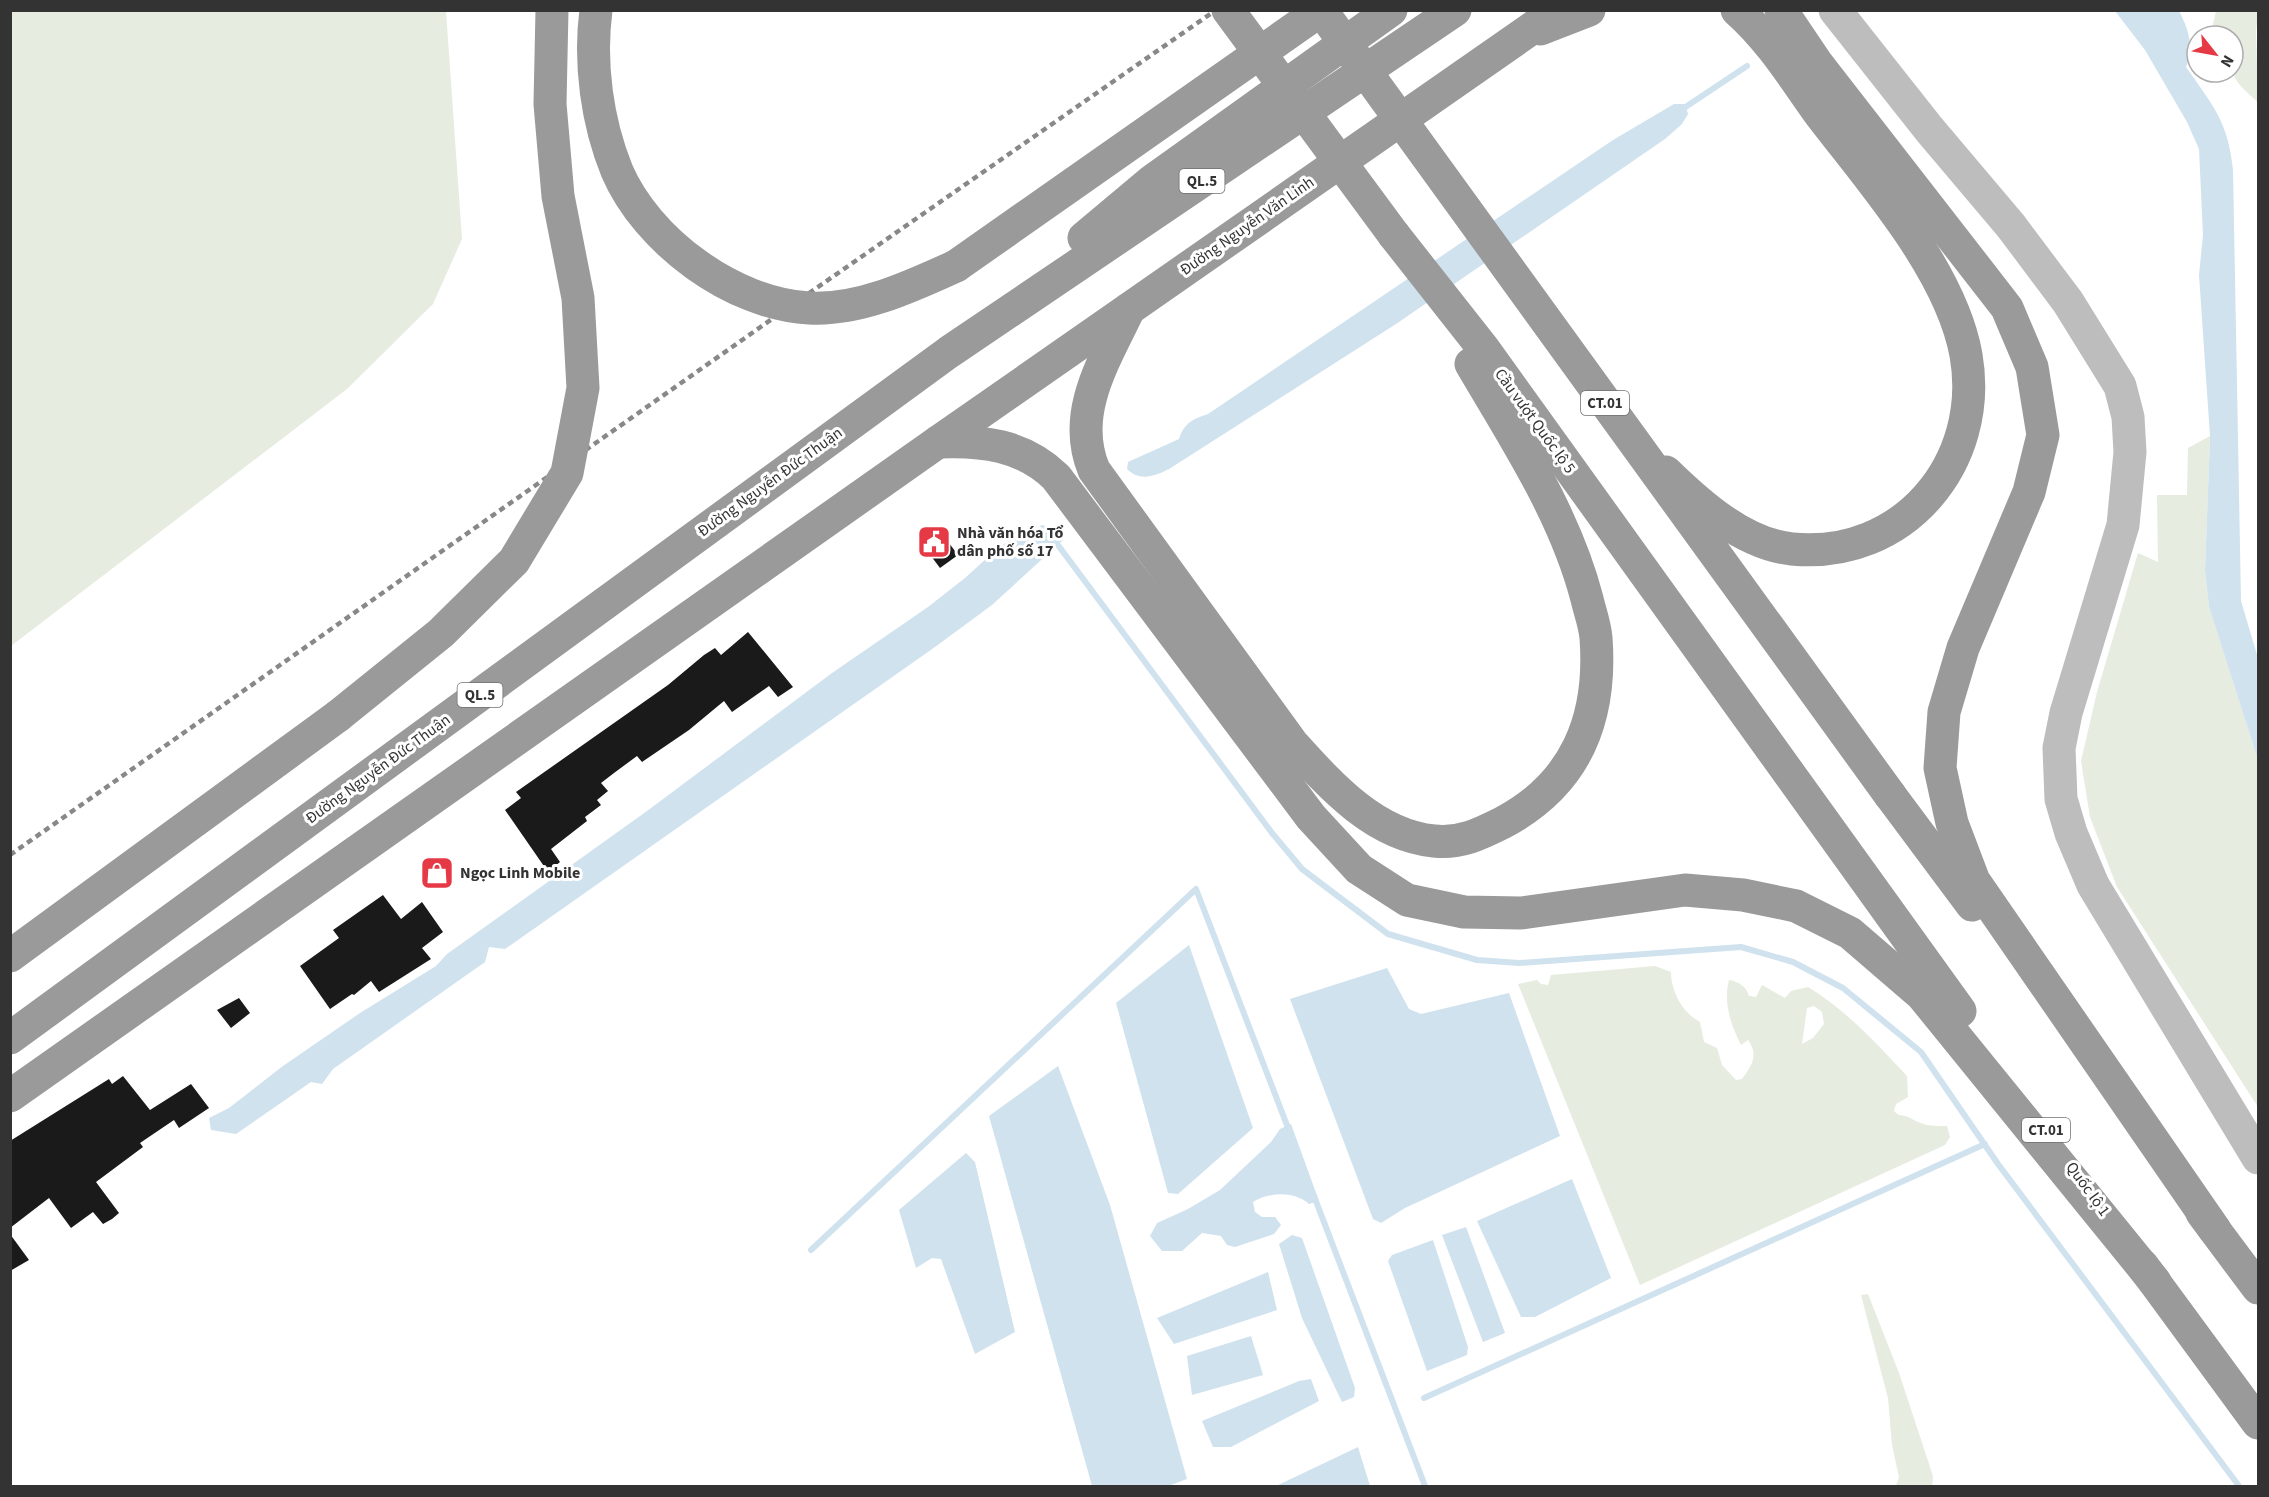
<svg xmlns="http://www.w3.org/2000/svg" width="2269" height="1497" viewBox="0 0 2269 1497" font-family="'Source Sans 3',sans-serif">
	<rect width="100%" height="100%" fill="#fff"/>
	<g fill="#e6ecdf" fill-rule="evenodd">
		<polygon points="11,10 446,11 462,239 433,304 347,389 11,646"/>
		<path d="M2216,11H2258L2256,32L2258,102C2226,74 2233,77 2233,36H2215L2213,24Z"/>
		<polygon points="2210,436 2205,571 2209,607 2258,760 2258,1107 2117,887 2090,817 2081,761 2097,692 2138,553 2158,562 2157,495 2187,495 2188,448"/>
		<path d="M1655,966L1671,972C1671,992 1683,1013 1700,1022L1704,1042L1717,1048L1722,1065L1736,1080L1742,1079C1752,1065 1759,1055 1748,1040L1741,1045C1731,1025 1723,1003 1729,980C1739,982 1746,986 1749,996L1756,997L1762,985L1785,998L1791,991L1808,987C1846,1010 1877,1044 1907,1076L1908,1097L1896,1104L1894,1111C1899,1117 1902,1114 1908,1117C1925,1126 1928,1126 1947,1126L1950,1137L1945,1145L1640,1285L1518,984L1537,980L1541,984L1548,985L1551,975ZM1814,1006L1822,1012L1824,1024L1813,1038L1802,1044L1807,1008Z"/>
		<polygon points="1868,1294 1899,1373 1933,1476 1932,1486 1896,1486 1899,1477 1892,1445 1888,1398 1861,1295"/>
	</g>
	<g fill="#cfe2ee">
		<path d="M2115,11H2179C2188,28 2195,48 2186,67C2213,106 2228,121 2233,170L2241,601L2258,658V760L2209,607L2205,571L2210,436L2199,275L2203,235L2199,149L2187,122L2145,50Z"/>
		<path d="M1674,104H1685L1688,114L1682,124L1665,139L1396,324L1169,469C1155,476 1140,482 1127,469L1128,462L1179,439C1184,423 1193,419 1208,414L1613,140Z"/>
		<polygon points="1042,525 1058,529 1063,540 992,605 935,647 505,949 489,947 485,962 333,1069 322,1084 311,1082 236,1134 211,1130 209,1118 229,1108 283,1066 360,1013 436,966 447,954 647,811 832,673 928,607 965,578 998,548 1025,530 1032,532"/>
		<polygon points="1189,945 1253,1128 1178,1194 1168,1193 1116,1003"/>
		<polygon points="1387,968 1409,1009 1421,1014 1509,993 1560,1136 1405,1208 1381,1223 1373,1219 1290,999"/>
		<polygon points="1058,1066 1110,1205 1187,1479 1168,1486 1092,1486 989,1116"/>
		<path d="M1291,1124L1319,1201L1309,1204C1294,1191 1269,1192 1253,1202L1255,1212L1262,1217H1275L1281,1225L1274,1234L1235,1247L1227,1245L1221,1236L1202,1233L1182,1251H1162L1150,1236L1157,1223L1188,1209L1220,1190L1271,1142L1280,1129Z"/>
		<polygon points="966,1153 975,1162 1015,1332 975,1354 941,1259 932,1258 916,1268 899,1210"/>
		<polygon points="1572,1179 1611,1278 1535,1317 1521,1317 1477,1221"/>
		<polygon points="1466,1227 1505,1333 1483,1342 1442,1235"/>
		<polygon points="1292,1235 1302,1238 1355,1388 1354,1397 1342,1402 1302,1318 1279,1244"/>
		<polygon points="1433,1240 1468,1347 1467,1355 1427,1371 1388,1261 1392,1255"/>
		<polygon points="1268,1272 1277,1310 1174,1344 1157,1318"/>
		<polygon points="1251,1336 1263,1375 1192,1395 1187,1356"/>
		<polygon points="1311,1379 1319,1401 1231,1447 1213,1447 1202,1421 1299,1381"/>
		<polygon points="1358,1447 1370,1486 1276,1486"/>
	</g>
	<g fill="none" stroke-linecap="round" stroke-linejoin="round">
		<g stroke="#cfe2ee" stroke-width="6">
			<polyline points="1681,110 1747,66"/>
			<polyline points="1055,541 1272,833 1302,869 1388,934 1477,960 1519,963 1741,947 1793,962 1843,988 1921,1052 1998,1164 2239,1486"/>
			<polyline points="1314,1196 1425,1486"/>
			<polyline points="811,1250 1196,889 1290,1133"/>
			<polyline points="1424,1398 1985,1144"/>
		</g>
	</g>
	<g fill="#1a1a1a">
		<polygon points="943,535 958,555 940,568 925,548"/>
		<polygon points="748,632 793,687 778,697 769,686 732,712 724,701 689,730 642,762 637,756 614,773 601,783 608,791 597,800 601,805 585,817 587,821 551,849 560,862 548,872 505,810 521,798 516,792 668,685 704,655 715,648 721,655"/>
		<polygon points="383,895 401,919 422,902 443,932 422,948 431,959 379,992 371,981 354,995 352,994 330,1009 300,966 339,938 333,930"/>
		<polygon points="239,998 250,1013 231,1028 217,1010"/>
		<polygon points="123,1076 150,1110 191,1084 209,1108 179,1128 174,1120 140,1143 143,1147 96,1182 119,1213 112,1219 103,1224 93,1212 71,1228 49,1198 10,1228 10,1141 109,1079 112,1084"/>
		<polygon points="10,1234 29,1260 10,1271"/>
	</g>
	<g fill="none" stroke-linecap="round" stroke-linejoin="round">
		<polyline stroke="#bdbdbd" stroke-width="33" points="1835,10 1929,129 2011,226 2068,302 2120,386 2128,417 2130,452 2123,525 2066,713 2059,748 2061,799 2071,833 2093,885 2258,1158"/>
		<g stroke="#9a9a9a" stroke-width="33">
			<polyline points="1781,10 1816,62 2007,308 2032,367 2043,435 2029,492 1963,648 1944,712 1940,768 1952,823 1974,881 2215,1230"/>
			<polyline points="1540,29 1589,10"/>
			<polyline points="1394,235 1483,348 1960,1011"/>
			<polyline points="1084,238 1152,181 1391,10"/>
			<polyline points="956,266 1321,10"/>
			<path d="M1129,309C1105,360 1070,413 1094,470L1292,743C1330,785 1374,835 1434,841C1460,844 1480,834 1502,823C1576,784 1602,719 1596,638C1595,625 1590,612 1587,599C1565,514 1515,439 1471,364"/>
			<path d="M938,442C982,440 1023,445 1056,477L1311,817L1359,869L1407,900L1464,912L1521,913L1685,890L1743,895L1796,906L1850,933L1922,995L2155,1282"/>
			<path d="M1666,472C1699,504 1743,544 1792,549C1903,560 1985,463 1966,355C1951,270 1870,180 1819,113C1794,78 1770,39 1737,10"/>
			<polyline points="1890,795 1972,905"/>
			<polyline points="10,956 338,716"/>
			<polyline points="10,1038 949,352 1455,10"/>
			<polyline points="10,1096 938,442 1558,10"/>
			<polyline points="2202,1213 2258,1288"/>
			<polyline points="2142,1265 2258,1423"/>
		</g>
		<polyline stroke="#888" stroke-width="4.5" stroke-dasharray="6 4.5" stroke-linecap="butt" points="10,855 762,326 1216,10"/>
		<g stroke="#9a9a9a" stroke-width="33">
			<path d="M596,10C589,63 597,122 617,171C647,241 733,304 809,308C859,311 912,286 956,266"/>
			<polyline points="1228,10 1394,235"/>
			<polyline points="1321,10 1890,795"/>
			<polyline points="338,716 441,633 514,561 567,473 583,388 578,298 558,196 550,104 552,10"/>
		</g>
	</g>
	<defs>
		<symbol id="civic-square" viewBox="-11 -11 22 22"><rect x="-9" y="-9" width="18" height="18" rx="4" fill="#e63946" stroke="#fff"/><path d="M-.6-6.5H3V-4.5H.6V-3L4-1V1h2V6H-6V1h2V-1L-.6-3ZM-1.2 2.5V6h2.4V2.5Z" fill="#fff"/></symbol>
		<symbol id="shop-square" viewBox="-11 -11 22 22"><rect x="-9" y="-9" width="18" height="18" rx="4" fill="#e63946" stroke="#fff"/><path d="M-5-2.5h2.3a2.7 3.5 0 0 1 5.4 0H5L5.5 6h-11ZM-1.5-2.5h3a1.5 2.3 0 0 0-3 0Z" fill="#fff"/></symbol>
	</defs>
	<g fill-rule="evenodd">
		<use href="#civic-square" x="915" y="523" width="38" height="38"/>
		<use href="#shop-square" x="418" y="854" width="38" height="38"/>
	</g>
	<g text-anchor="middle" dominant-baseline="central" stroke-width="6" stroke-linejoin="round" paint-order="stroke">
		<g fill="#fff" stroke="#707070" stroke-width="1.5">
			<rect x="1179.5" y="169" width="45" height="24" rx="4.5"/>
			<rect x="1581" y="391" width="48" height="24" rx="4.5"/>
			<rect x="457.5" y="683" width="45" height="24" rx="4.5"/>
			<rect x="2022" y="1118" width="48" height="24" rx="4.5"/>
		</g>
		<g font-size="15" font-weight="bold" fill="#333">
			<text x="1202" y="181">QL.5</text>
			<text x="1605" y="403">CT.01</text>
			<text x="480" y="695">QL.5</text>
			<text x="2046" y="1130">CT.01</text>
		</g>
		<g font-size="16" fill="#333" stroke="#fff">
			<text transform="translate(1247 226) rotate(-35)">Đường Nguyễn Văn Linh</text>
			<text transform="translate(1535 421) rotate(54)">Cầu vượt Quốc lộ 5</text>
			<text transform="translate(770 482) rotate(-36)">Đường Nguyễn Đức Thuận</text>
			<text transform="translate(378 769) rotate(-36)">Đường Nguyễn Đức Thuận</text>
			<text transform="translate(2088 1189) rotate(54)">Quốc lộ 1</text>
		</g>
		<g font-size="16" font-weight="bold" fill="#333" stroke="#fff" text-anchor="start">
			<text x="957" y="533">Nhà văn hóa Tổ<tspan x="957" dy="18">dân phố số 17</tspan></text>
			<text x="460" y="873">Ngọc Linh Mobile</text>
		</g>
	</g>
	<rect width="2269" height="1497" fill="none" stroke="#333333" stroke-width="24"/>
	<g transform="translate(2215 54) rotate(121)"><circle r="28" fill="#ffffff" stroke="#adadad" stroke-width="1.5"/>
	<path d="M0-4.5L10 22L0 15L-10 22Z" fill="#e63946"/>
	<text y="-9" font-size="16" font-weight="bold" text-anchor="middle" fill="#333333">N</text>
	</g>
</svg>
